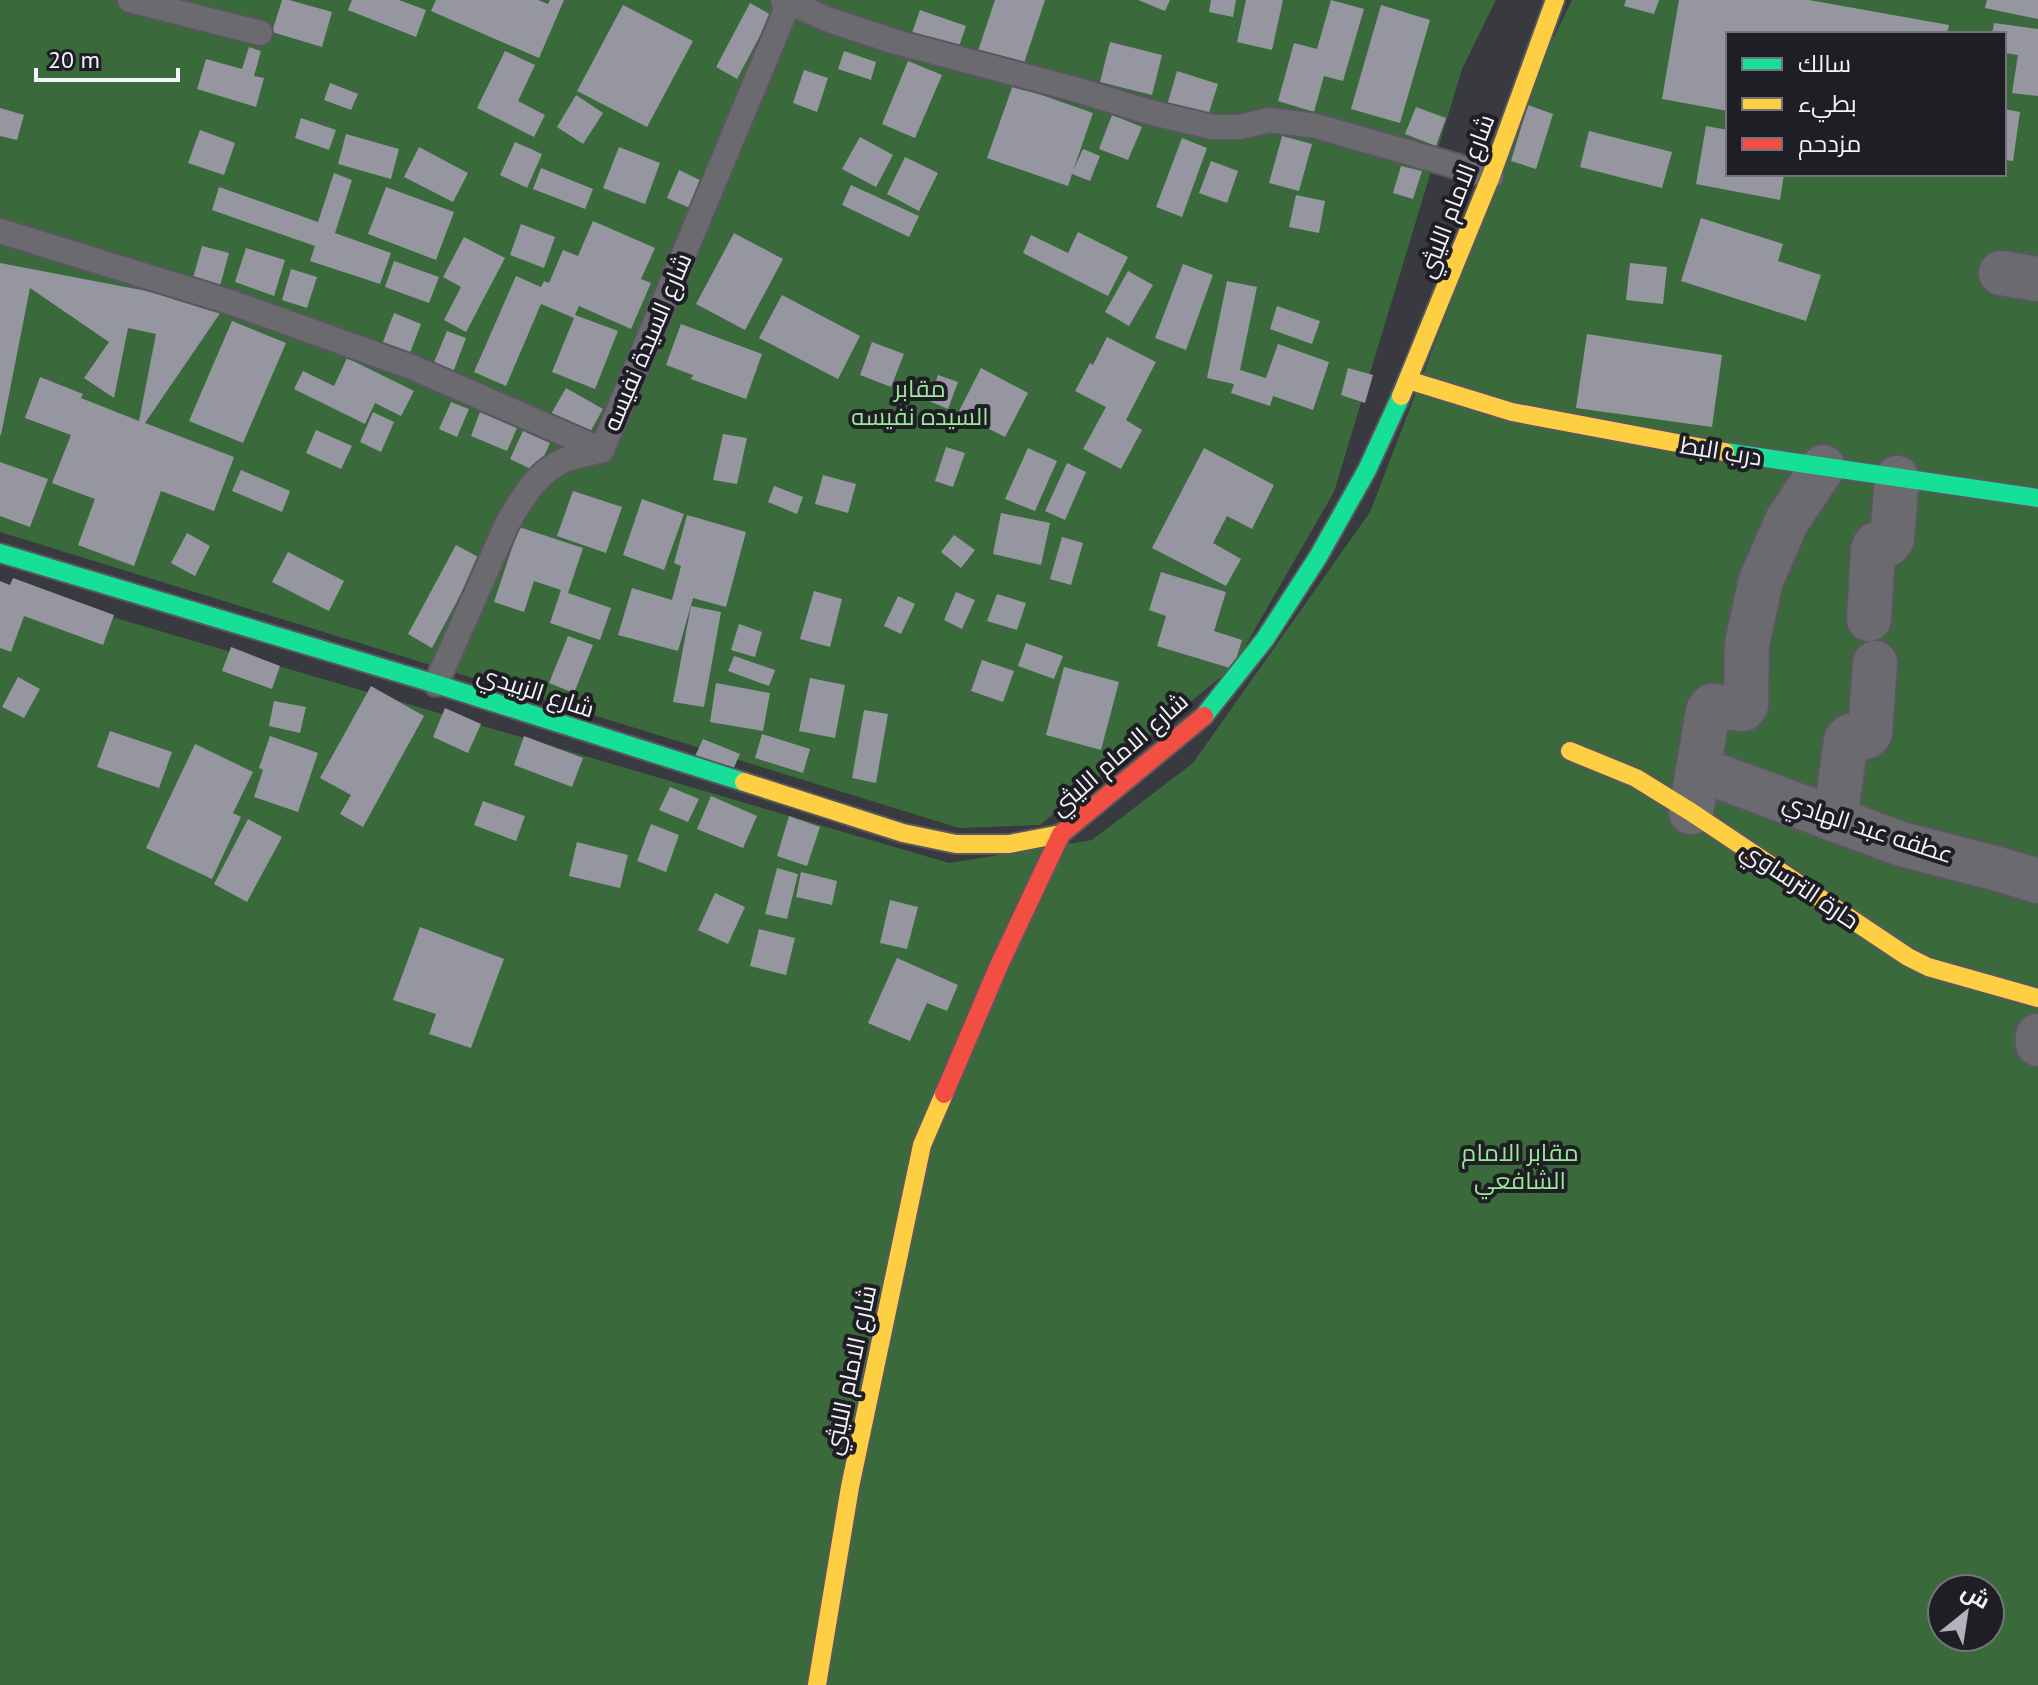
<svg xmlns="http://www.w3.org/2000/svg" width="2038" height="1685" viewBox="0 0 2038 1685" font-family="'PT Sans',Cairo,sans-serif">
	<rect width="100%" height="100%" fill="#393940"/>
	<g fill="#3a693c" fill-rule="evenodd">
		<polygon points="0,0 1496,0 1462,69 1334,492 1233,667 1040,825 959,828 0,532"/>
		<path d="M1572,0H2038V1685H0V584L949,863L1092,840L1193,763L1370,512L1550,45ZM1728,34H2004V174H1728ZM1942,1589H1990V1637H1942Z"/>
	</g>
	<g fill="#9696a0">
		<polygon points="282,0 289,0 332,12 322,47 272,32"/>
		<polygon points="352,0 399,0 426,10 416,37 348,10"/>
		<polygon points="436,0 538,0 548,4 550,0 564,0 539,58 431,11"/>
		<polygon points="995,0 1045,0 1022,69 977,54"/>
		<polygon points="1138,0 1170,0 1165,11"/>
		<polygon points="1211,0 1236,0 1233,17 1209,12"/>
		<polygon points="1246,0 1283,0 1272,50 1237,42"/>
		<polygon points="1331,0 1364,9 1343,81 1324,76 1314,112 1278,101 1294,43 1317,49"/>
		<polygon points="1626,0 1659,0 1654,14 1624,6"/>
		<polygon points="1679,0 1809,0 1949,25 1947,34 1728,34 1728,111 1662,99"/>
		<polygon points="1987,0 2038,0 2038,19 1985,8"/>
		<polygon points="750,3 771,15 737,79 716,67"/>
		<polygon points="623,5 693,41 647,127 577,91"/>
		<polygon points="1381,5 1430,20 1400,123 1351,109"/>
		<polygon points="920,10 966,26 956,55 910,39"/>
		<polygon points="1994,23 2038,29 2038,96 2012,93 2018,55 2004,53 2004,34 1992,34"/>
		<polygon points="1110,42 1162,55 1152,95 1100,82"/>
		<polygon points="249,47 261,51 254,76 264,78 256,107 197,89 206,59 242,69"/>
		<polygon points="505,51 535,65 518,101 545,115 534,137 477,108"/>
		<polygon points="844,51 876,62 871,80 838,69"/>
		<polygon points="908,61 942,75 915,138 882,124"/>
		<polygon points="804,70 828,78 817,112 793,103"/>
		<polygon points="1177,71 1218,84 1206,122 1166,109"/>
		<polygon points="330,83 358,94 351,110 324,100"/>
		<polygon points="1013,85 1093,113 1073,171 1083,149 1100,156 1090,181 1072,174 1068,186 987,158"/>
		<polygon points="576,95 603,113 583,144 557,127"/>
		<polygon points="1528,105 1553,114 1536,169 1511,161"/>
		<polygon points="1416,107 1446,118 1436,146 1405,134"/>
		<polygon points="0,108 24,115 17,140 0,136"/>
		<polygon points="2004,109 2020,112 2013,161 2004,160"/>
		<polygon points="1112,115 1142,127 1128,160 1099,149"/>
		<polygon points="301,118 336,130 329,150 295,138"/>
		<polygon points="1706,126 1728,130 1728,174 1784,174 1780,200 1696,184"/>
		<polygon points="200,130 235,143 224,175 188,163"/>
		<polygon points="1589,131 1672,152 1662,188 1580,167"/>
		<polygon points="346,134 399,149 391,179 338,164"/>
		<polygon points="1282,136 1312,144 1299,191 1269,183"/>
		<polygon points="860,137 893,155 876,187 842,169"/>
		<polygon points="1182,138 1207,148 1182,217 1156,207"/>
		<polygon points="515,142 542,154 527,188 500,175"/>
		<polygon points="419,147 468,173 453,202 404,177"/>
		<polygon points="619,147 660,163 645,204 603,188"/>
		<polygon points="905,157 938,173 919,211 887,194"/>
		<polygon points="1211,161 1238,171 1227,203 1199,193"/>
		<polygon points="1401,166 1422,171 1413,199 1393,193"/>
		<polygon points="541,168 593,189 585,209 533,189"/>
		<polygon points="679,170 704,182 692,209 667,198"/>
		<polygon points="334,173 352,180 335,233 391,253 380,284 310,261 315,246 212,210 219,187 318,222"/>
		<polygon points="851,185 919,216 909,237 842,205"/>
		<polygon points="386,187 454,212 436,260 368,234"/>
		<polygon points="1296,195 1325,201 1319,233 1289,227"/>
		<polygon points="1701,218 1783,244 1778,261 1821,275 1806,321 1681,281"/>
		<polygon points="593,221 655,248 641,279 651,283 631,329 579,306 575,315 618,331 595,389 552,372 574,318 541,304 506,386 474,372 516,276 541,287 544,281 549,283 563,250 578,256"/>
		<polygon points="521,224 555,237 544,268 510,255"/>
		<polygon points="1078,232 1128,257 1108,296 1023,253 1031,235 1068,253"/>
		<polygon points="734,233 783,259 745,330 696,304"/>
		<polygon points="464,237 505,258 466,332 444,320 461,287 443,277"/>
		<polygon points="202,246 229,253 220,286 193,278"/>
		<polygon points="246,248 285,260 274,296 235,282"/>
		<polygon points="394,261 439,277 429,303 385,287"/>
		<polygon points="0,263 225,306 145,423 234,457 214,511 161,491 134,566 78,545 95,499 52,483 71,435 25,418 40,377 83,394 81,398 139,421 156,334 128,328 114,398 84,378 109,342 30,288 1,435 0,435"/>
		<polygon points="1630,263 1667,267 1663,304 1626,300"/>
		<polygon points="1183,264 1213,275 1186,350 1155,338"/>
		<polygon points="291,269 317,277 307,308 282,300"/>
		<polygon points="1128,271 1153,285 1129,326 1105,312"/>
		<polygon points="1227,281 1257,287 1240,370 1266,378 1278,344 1329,362 1313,410 1273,396 1270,406 1231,393 1234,384 1207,378"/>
		<polygon points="782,295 860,336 838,379 759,338"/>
		<polygon points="1277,306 1320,321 1312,344 1270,329"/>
		<polygon points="394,313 421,324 408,358 381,347"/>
		<polygon points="232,321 286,343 243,443 189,421"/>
		<polygon points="681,324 762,354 746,399 691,379 693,375 666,365"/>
		<polygon points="447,331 466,338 452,375 432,367"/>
		<polygon points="1587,334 1722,355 1712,427 1576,408"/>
		<polygon points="1107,337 1156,362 1126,420 1142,430 1121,469 1083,449 1106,407 1075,391 1090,363 1093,365"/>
		<polygon points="872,342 904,354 891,387 860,375"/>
		<polygon points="347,358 414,391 401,416 375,403 365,424 294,389 303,371 334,386"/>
		<polygon points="981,368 1028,393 1005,437 958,413"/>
		<polygon points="1348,368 1373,375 1365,403 1341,395"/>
		<polygon points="938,375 958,382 948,409 929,401"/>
		<polygon points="566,388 603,409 588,436 551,414"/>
		<polygon points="451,402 469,409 457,437 439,429"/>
		<polygon points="373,412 394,422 381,452 360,442"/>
		<polygon points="480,412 517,428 507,451 471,436"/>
		<polygon points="316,430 352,446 341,469 306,453"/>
		<polygon points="523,431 550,443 537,472 510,459"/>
		<polygon points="723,434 747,438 737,484 713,480"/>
		<polygon points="946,447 965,453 953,487 935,481"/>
		<polygon points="1028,448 1057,461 1035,511 1005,499"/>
		<polygon points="1204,448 1274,485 1252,529 1227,516 1213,543 1241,559 1226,586 1152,548"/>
		<polygon points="0,462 48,479 30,527 0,516"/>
		<polygon points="1067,463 1086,472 1065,520 1045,511"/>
		<polygon points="241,470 290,491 282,512 232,491"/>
		<polygon points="823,475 856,484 848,513 815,504"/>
		<polygon points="774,486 803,497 797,514 768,502"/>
		<polygon points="573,491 622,507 606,553 557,536"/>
		<polygon points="642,499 684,514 664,570 623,555"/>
		<polygon points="1001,513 1050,523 1041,565 993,554"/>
		<polygon points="687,515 746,532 726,607 693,598 678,651 618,635 632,588 672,600 681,566 674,563"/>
		<polygon points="519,527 583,548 568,593 611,608 600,640 550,623 561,590 534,581 524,612 494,602"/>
		<polygon points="187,533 210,546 195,576 171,563"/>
		<polygon points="954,535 975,550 961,568 941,552"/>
		<polygon points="1062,537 1083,543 1071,585 1050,579"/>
		<polygon points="456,545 480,558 432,648 408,634"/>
		<polygon points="288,552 344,581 329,611 272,582"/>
		<polygon points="1161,572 1226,592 1214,631 1242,640 1233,669 1157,646 1166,616 1149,610"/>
		<polygon points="13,578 114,615 103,645 24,616 11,652 0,648 0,581 10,585"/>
		<polygon points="814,591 842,599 830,647 800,639"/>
		<polygon points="956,592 975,600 962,629 944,620"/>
		<polygon points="997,594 1026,603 1017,630 987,621"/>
		<polygon points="898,596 915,604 901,634 884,626"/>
		<polygon points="691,606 721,612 704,707 673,702"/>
		<polygon points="739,624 762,632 755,657 731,650"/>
		<polygon points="568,636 593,645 574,693 549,683"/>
		<polygon points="1026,643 1063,656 1054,679 1018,666"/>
		<polygon points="231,647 280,666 272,689 222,671"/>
		<polygon points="734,656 775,670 769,686 728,671"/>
		<polygon points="982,660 1014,671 1003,702 971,691"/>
		<polygon points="1064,667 1119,682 1101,750 1046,735"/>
		<polygon points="18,677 40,689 24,718 2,707"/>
		<polygon points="810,678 845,685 835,738 799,731"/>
		<polygon points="716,683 770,693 763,731 710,722"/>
		<polygon points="371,686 424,716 363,827 340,814 351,795 320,778"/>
		<polygon points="274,701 306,707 300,733 269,726"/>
		<polygon points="445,708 481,724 468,753 433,737"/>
		<polygon points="864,710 888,714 876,783 852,778"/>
		<polygon points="110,731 172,752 159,788 97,767"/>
		<polygon points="762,734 810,749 803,773 755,758"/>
		<polygon points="270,736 318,753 298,812 254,797 263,770 259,768"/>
		<polygon points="524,736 583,758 572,787 514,765"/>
		<polygon points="703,739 740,754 732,772 695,756"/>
		<polygon points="195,744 253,772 233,813 241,817 212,879 146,848"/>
		<polygon points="670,787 699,799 688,822 659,810"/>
		<polygon points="711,796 757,816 743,848 697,829"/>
		<polygon points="483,801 525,816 516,841 474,825"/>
		<polygon points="789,816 820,827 807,866 777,856"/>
		<polygon points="248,819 282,837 247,902 214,884"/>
		<polygon points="651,824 679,835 666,872 637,861"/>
		<polygon points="577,842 628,855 620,888 569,876"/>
		<polygon points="777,868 798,874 787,919 765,914"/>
		<polygon points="801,872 837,881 832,905 796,897"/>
		<polygon points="715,893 745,907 728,944 698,930"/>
		<polygon points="890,900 918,907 907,949 880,943"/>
		<polygon points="420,927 504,959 471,1048 429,1034 436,1014 393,1000"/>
		<polygon points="759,929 795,938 786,975 750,966"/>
		<polygon points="897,958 958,985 947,1011 927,1003 910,1041 868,1023"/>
	</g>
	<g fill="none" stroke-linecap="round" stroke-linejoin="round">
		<defs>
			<g id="lane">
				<polyline points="130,0 260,33"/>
				<polyline points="783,0 832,21 896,42 1074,89 1149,112 1212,127 1240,127 1269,120 1316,126 1491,176"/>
				<polyline points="0,231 233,303 414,368 602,450"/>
				<path d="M436,684L507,524C522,498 539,468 570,458C580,455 592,453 602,450L790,0"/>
			</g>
			<g id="street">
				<polyline points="2001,273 2038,279"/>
				<polyline points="1869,619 1873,550 1875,545 1888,544 1892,539 1897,478"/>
				<polyline points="1699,769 1901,844 1998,869 2038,881"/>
				<polyline points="1691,812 1708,711 1712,706 1743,709 1746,705 1747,644 1761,580 1787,521 1823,467"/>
				<polyline points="1835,820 1846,740 1850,736 1866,737 1870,733 1875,663"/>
				<polyline points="2038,1036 2038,1044"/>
			</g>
			<g id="fast">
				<polyline points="1725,452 2038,498"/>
				<polyline points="0,553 436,684 744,782"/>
				<polyline points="1204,716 1265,639 1318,557 1367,470 1401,396"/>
			</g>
			<g id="slow">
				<polyline points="1408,380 1512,412 1725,452"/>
				<polyline points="1401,396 1491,176 1555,0"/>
				<polyline points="1570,751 1636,778 1691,812 1908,957 1928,967 2038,998"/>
				<polyline points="744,782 903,833 956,844 1009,844 1061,834"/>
				<polyline points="817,1685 850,1487 922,1145 944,1094"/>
			</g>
			<polyline id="jam" points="944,1094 1000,963 1061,834 1204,716"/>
		</defs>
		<use href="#lane" stroke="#58585e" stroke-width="28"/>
		<use href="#street" stroke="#58585e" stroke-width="48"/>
		<use href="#fast" stroke="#58585e" stroke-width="22"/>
		<use href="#slow" stroke="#58585e" stroke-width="22"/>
		<use href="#jam" stroke="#58585e" stroke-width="22"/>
		<use href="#lane" stroke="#6a6a6f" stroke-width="24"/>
		<use href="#street" stroke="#6a6a6f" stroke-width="44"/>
		<use href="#fast" stroke="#16e098" stroke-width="18"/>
		<use href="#slow" stroke="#ffcf43" stroke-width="18"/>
		<use href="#jam" stroke="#f24e42" stroke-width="18"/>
	</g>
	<g text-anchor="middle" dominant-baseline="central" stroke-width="8" stroke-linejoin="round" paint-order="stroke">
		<g font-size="24" fill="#f3f3fc" stroke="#1e1e24">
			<text transform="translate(1456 196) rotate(-69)">شارع الامام الليثي</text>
			<text transform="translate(647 342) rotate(-67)">شارع السيدة نفيسه</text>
			<text transform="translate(1721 451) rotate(9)">درب البط</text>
			<text transform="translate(536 691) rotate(18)">شارع الزبيدي</text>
			<text transform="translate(1119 754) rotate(-41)">شارع الامام الليثي</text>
			<text transform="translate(1868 828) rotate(18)">عطفه عبد الهادي</text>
			<text transform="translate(1800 885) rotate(34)">حارة الترساوي</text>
			<text transform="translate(850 1370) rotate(-78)">شارع الامام الليثي</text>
		</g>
		<g font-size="24" fill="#99e999" stroke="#1e1e24">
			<text x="920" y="388">مقابر<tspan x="920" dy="28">السيده نفيسه</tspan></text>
			<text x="1520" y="1152">مقابر الامام<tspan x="1520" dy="28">الشافعي</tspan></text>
		</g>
	</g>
	<rect x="1726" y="32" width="280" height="144" fill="#1e1e24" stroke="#73737a" stroke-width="2"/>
	<rect x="1742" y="58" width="40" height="12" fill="#16e098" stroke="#73737a" stroke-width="2"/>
	<text x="1798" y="72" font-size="24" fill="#f3f3fc">سالك</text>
	<rect x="1742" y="98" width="40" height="12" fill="#ffcf43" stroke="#73737a" stroke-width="2"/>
	<text x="1798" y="112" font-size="24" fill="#f3f3fc">بطيء</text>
	<rect x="1742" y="138" width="40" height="12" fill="#f24e42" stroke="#73737a" stroke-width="2"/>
	<text x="1798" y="152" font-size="24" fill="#f3f3fc">مزدحم</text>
	<g transform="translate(1966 1613) rotate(30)"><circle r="38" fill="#1e1e24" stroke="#73737a" stroke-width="2"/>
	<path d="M0-6L14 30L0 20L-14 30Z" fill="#b2b2ba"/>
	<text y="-12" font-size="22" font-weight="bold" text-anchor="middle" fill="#f3f3fc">ش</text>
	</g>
	<path d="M36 68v12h142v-12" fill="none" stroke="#f3f3fc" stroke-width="4"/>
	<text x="48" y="68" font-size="24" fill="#f3f3fc" stroke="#1e1e24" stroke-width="6" paint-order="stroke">20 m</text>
</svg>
